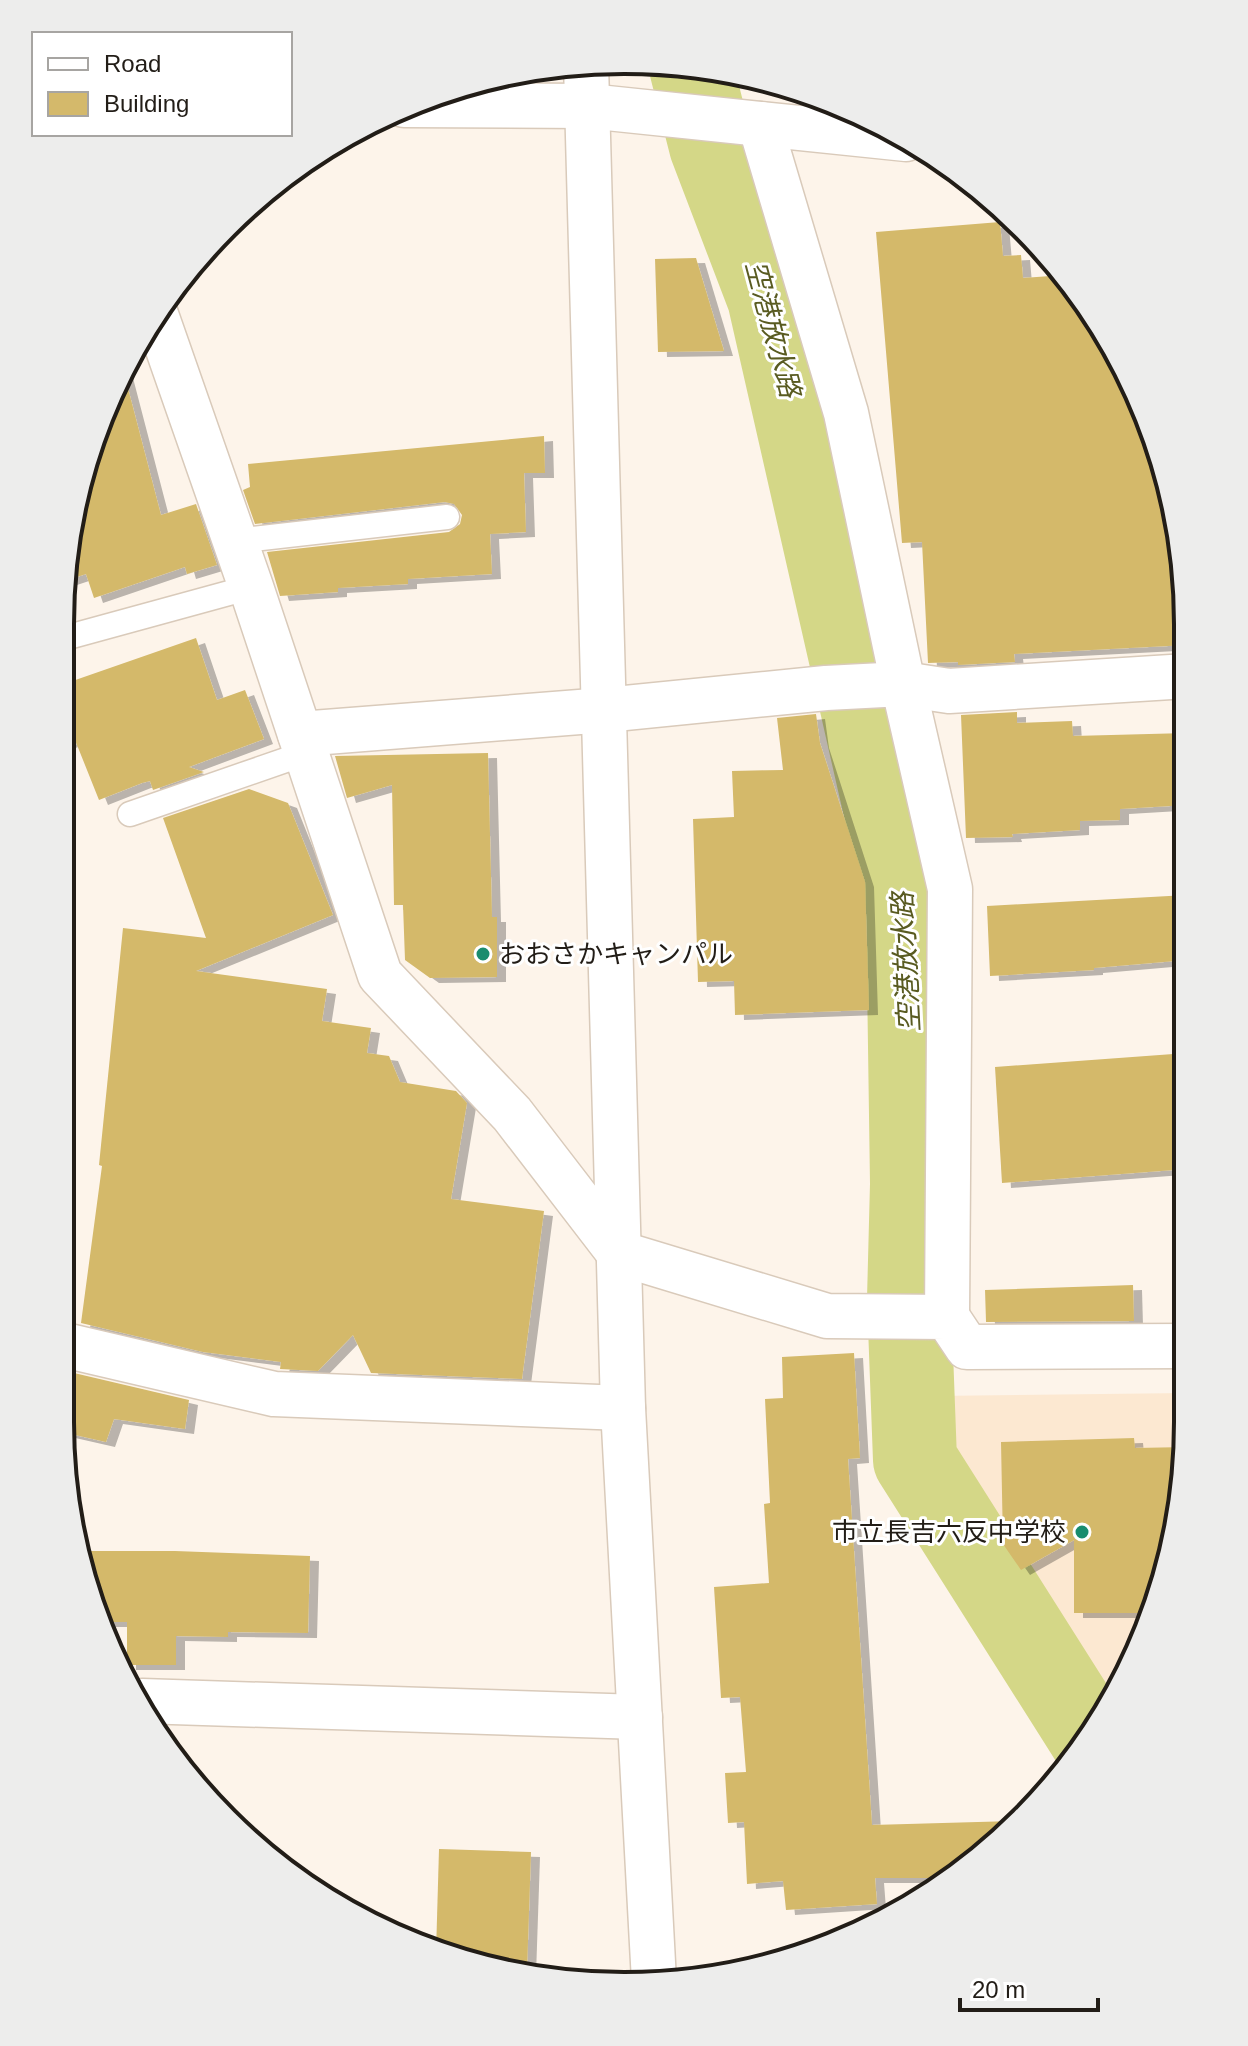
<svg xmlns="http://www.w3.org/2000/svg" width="1248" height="2046" viewBox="0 0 1248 2046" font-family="Arial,'Noto Sans JP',sans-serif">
	<defs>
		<filter id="shadow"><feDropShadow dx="9" dy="5" stdDeviation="0" flood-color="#0004"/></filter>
	</defs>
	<rect width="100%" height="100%" fill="#fdf4ea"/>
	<polygon fill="#fce8d1" points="1187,1393 1187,1459 1158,1604 1107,1707 938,1448 933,1396"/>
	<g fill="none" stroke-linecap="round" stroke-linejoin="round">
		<polyline stroke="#d4d787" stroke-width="84" points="691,67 711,146 769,298 908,909 912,1184 909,1299 915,1460 1091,1738"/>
	</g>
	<g fill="#d4b96b" filter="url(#shadow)">
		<polygon points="1000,222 1003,256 1021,255 1023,278 1064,275 1113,342 1169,478 1187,587 1187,645 1014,654 1015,662 958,665 958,662 928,663 922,542 902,543 876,232"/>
		<polygon points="696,258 724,351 658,352 655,259"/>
		<polygon points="124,373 161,515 196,504 217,565 187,574 185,567 94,598 86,574 62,582 90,442"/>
		<polygon points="544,436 545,473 524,473 526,532 490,534 492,574 408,579 408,584 338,588 338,592 280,596 267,552 449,532 460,524 462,515 454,504 445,502 255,524 243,490 250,487 248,464"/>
		<polygon points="196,638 217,700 245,690 264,739 189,767 204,772 153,790 150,781 142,783 99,800 75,740 61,745 61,685"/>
		<polygon points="1017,712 1017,723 1072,721 1073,736 1187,733 1187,805 1120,809 1120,820 1080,821 1080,830 1012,834 1013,837 966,838 961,715"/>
		<polygon points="816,714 820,743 865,882 869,1010 735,1015 734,981 698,982 693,819 734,817 732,771 783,770 777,718"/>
		<polygon points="488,753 492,917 497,917 497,977 430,978 405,960 403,905 394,905 392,785 347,798 335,756"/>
		<polygon points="249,789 288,803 333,915 196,971 327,989 322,1021 371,1028 367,1053 389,1056 400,1082 456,1091 467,1103 451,1199 544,1211 522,1379 371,1373 353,1335 318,1371 280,1369 281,1362 203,1352 81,1323 102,1166 99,1165 123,928 206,938 163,818"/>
		<polygon points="1187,895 1187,960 1094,968 1094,970 990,976 987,906"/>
		<polygon points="1187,1053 1187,1169 1002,1183 995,1067"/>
		<polygon points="1133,1285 1134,1321 986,1322 985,1290"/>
		<polygon points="854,1353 860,1458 848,1459 872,1825 1013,1821 968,1869 952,1878 875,1878 877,1904 786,1910 783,1881 747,1884 744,1822 728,1823 725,1773 746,1772 740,1697 721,1698 714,1587 769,1583 764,1504 770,1503 765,1399 783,1398 782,1357"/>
		<polygon points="60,1370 69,1372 73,1377 74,1373 189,1400 185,1429 114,1419 106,1442 62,1432"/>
		<polygon points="1134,1438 1135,1448 1187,1447 1187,1459 1175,1520 1164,1520 1164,1572 1158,1604 1153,1613 1074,1613 1074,1540 1021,1570 1003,1544 1001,1442"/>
		<polygon points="81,1551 175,1551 310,1556 308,1633 228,1632 228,1637 176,1636 176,1665 127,1665 127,1622 100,1622 90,1603"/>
		<polygon points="439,1849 531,1852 527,1970 443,1956 436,1953"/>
	</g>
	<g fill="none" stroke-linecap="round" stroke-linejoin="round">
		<defs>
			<g id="service">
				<polyline points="235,541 447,517"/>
				<polyline points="61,639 251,587"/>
				<polyline points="130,814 306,753"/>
			</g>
			<g id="minor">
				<polyline points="404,105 588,106 906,139"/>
				<polyline points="760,124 846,413 903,684 950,889 947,1317"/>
				<polyline points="155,312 251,587 380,975 512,1114 619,1253 827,1316 947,1317 967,1347 1187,1346"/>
				<polyline points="300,734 605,710 826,688 903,684 949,691 1187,676"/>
				<polyline points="60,1344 274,1394 623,1408"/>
				<polyline points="142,1701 640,1717"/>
			</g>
			<polyline id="tertiary" points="586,64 623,1408 654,1981"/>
		</defs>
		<use href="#service" stroke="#d9caba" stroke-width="27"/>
		<use href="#minor" stroke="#d9caba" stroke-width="47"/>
		<use href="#tertiary" stroke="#d9caba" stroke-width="47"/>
		<use href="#service" stroke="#fff" stroke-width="24"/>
		<use href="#minor" stroke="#fff" stroke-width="44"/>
		<use href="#tertiary" stroke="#fff" stroke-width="44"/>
	</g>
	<g fill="#198c6e" stroke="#fff" stroke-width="3">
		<circle cx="483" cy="954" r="8"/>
		<circle cx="1082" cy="1532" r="8"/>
	</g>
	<g text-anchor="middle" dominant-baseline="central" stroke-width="6" stroke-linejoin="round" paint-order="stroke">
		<g font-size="26" fill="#221d17" stroke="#fff" text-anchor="start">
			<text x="499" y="954">おおさかキャンパル</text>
			<text x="1066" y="1532" text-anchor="end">市立長吉六反中学校</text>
		</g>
		<g font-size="28" font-style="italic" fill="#595b21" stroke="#fff">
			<text transform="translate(773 329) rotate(75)">空港放水路</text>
			<text transform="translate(906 962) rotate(-93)">空港放水路</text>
		</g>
	</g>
	<path d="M0 0H1248V2046H0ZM624 74H624A550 550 0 0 1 1174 624V1422A550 550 0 0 1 624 1972H624A550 550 0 0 1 74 1422V624A550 550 0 0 1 624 74Z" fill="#ededec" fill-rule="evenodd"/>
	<path fill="none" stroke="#221d17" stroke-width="4" d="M624 74H624A550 550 0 0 1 1174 624V1422A550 550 0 0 1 624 1972H624A550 550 0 0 1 74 1422V624A550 550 0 0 1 624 74Z"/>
	<rect x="32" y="32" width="260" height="104" fill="#ffffff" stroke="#a7a5a2" stroke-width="2"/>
	<rect x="48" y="58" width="40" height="12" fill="#ffffff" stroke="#a7a5a2" stroke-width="2"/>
	<text x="104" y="72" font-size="24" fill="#221d17">Road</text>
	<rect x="48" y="92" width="40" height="24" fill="#d4b96b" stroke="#a7a5a2" stroke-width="2"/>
	<text x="104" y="112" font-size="24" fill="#221d17">Building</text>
	<path d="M960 1998v12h138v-12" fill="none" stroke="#221d17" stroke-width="4"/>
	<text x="972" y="1998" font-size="24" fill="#221d17" stroke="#ffffff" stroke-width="6" paint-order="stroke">20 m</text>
</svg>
